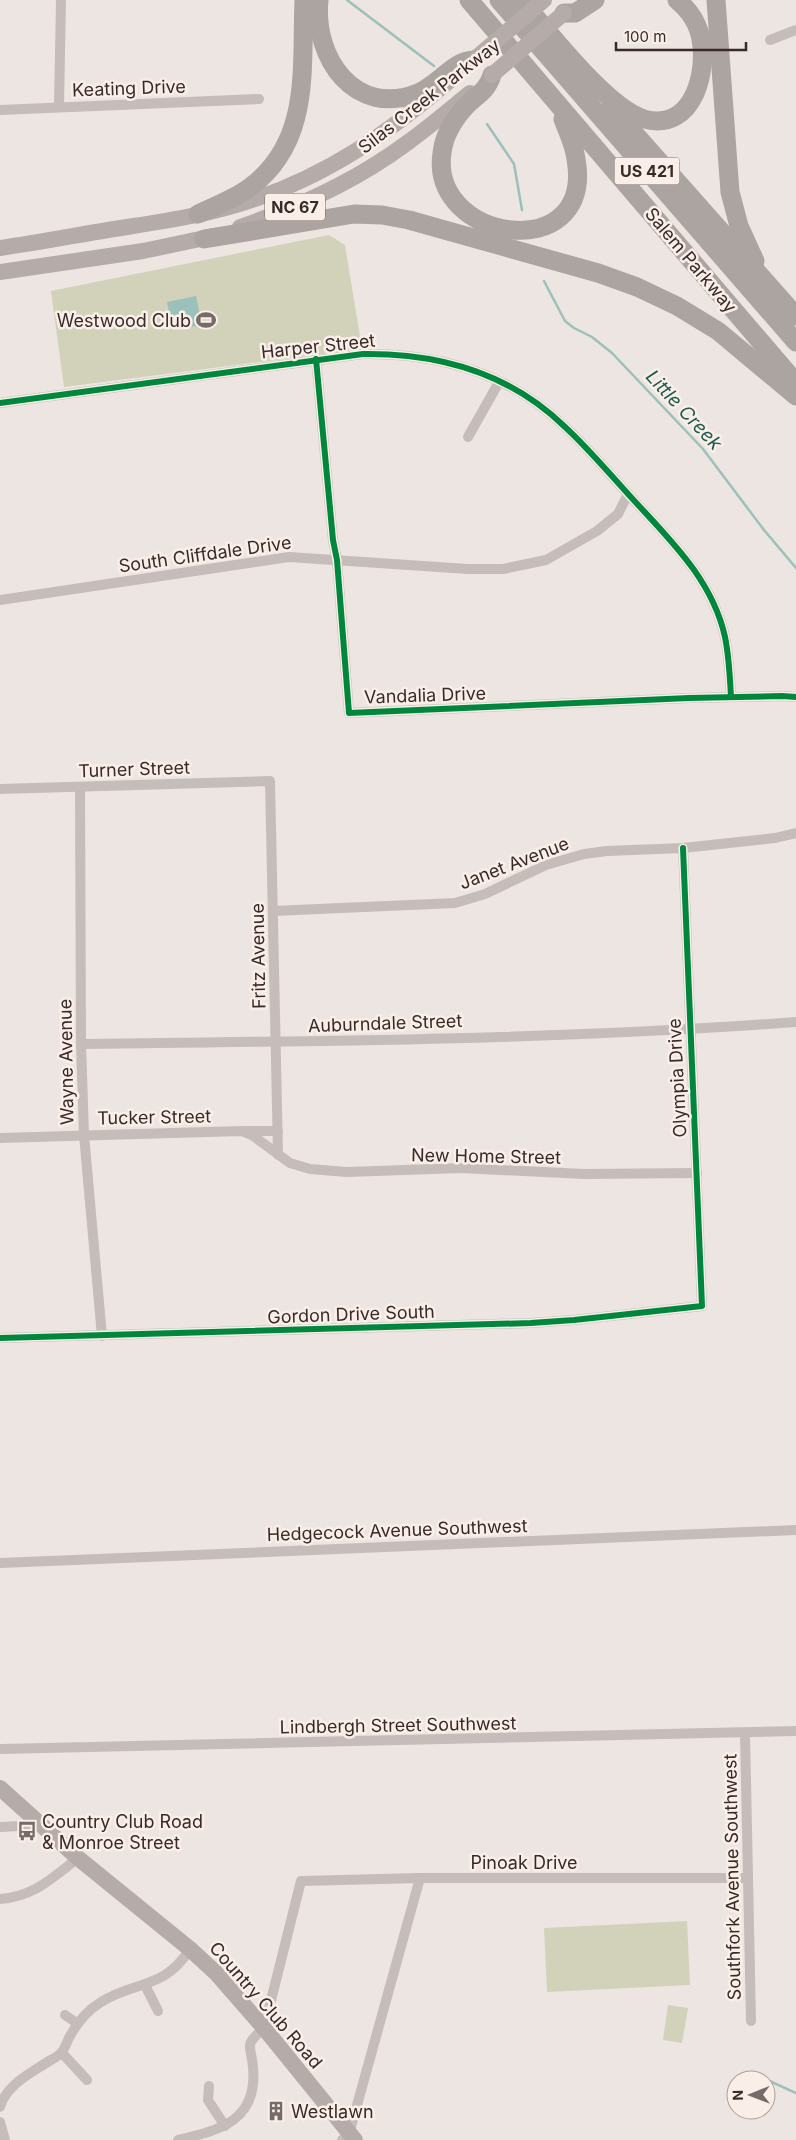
<svg xmlns="http://www.w3.org/2000/svg" width="796" height="2140" viewBox="0 0 796 2140" font-family="Inter,sans-serif">
	<rect width="100%" height="100%" fill="#ede5e1"/>
	<g fill="#d2d2ba">
		<polygon points="329,235 345,245 362,349 64,387 51,291"/>
		<polygon points="687,1921 690,1985 547,1992 544,1928"/>
		<polygon points="668,2005 688,2008 682,2043 663,2040"/>
	</g>
	<polygon fill="#9cc0ba" points="196,296 202,325 186,328 184,315 170,318 167,302"/>
	<g fill="none" stroke-linecap="round" stroke-linejoin="round">
		<g stroke="#9cc0ba" stroke-width="2.5">
			<polyline points="347,0 434,66"/>
			<polyline points="487,124 514,164 522,210"/>
			<polyline points="544,281 565,321 574,328 592,337 612,353 703,449 764,530 796,568"/>
			<polyline points="763,2078 796,2093"/>
		</g>
		<g stroke="#c6bdba" stroke-width="10">
			<polyline points="770,40 796,30"/>
			<polyline points="59,106 61,0"/>
			<polyline points="0,110 259,99"/>
			<polyline points="316,359 333,540 337,560 349,713 689,698 782,696 796,697"/>
			<path d="M0,403L363,354C438,353 509,373 564,426C587,447 607,471 629,495C667,537 712,578 725,637C729,656 730,677 731,697"/>
			<polyline points="468,437 499,382"/>
			<polyline points="0,600 289,557 468,569 503,569 546,560 597,531 618,514 628,494"/>
			<polyline points="80,787 81,1044 84,1135 102,1336"/>
			<polyline points="0,789 270,781 278,1155"/>
			<polyline points="273,911 455,903 485,894 546,865 584,854 607,851 683,848 775,838 796,833"/>
			<path d="M81,1044C319,1041 558,1040 796,1022"/>
			<polyline points="246,1131 278,1131"/>
			<polyline points="0,1138 242,1131 252,1135 290,1163 310,1169 347,1172 461,1168 584,1174 697,1173"/>
			<polyline points="0,1338 531,1323 574,1320 702,1306 683,848"/>
			<polyline points="0,1563 796,1530"/>
			<polyline points="745,1733 751,2021"/>
			<polyline points="0,1749 796,1731"/>
			<polyline points="0,1827 41,1825"/>
			<path d="M0,1899C35,1896 52,1878 78,1858"/>
			<polyline points="145,1985 158,2011"/>
			<polyline points="65,2015 78,2024"/>
			<polyline points="62,2053 87,2080"/>
			<polyline points="209,2086 208,2100 225,2126"/>
			<path d="M0,2107C6,2085 31,2073 49,2061C53,2059 58,2056 61,2053C65,2049 67,2041 70,2036C77,2023 88,2010 101,2002C136,1980 164,1990 190,1949"/>
			<polyline points="0,2122 5,2140"/>
			<path d="M178,2140C220,2130 258,2121 253,2067C251,2043 243,2047 264,2028L301,1881L420,1878H748"/>
			<polyline points="342,2140 349,2134 420,1878"/>
		</g>
		<g stroke="#b5aca9" stroke-width="16">
			<path d="M240,227C299,207 356,181 407,143C429,127 449,110 470,93"/>
			<path d="M0,248C36,243 72,236 108,230C157,222 206,216 252,200C326,176 390,132 448,82"/>
			<polyline points="0,272 143,251 214,236"/>
			<polyline points="0,1788 78,1858 190,1949 216,1973 264,2028 355,2140"/>
		</g>
		<g stroke="#aca4a0" stroke-width="19">
			<path d="M319,0C313,58 355,118 418,93C438,85 453,61 473,60"/>
			<polyline points="469,0 796,383"/>
			<polyline points="499,0 796,342"/>
			<path d="M521,0C548,31 607,108 644,119C695,133 710,67 699,31C695,19 687,8 677,0"/>
			<polyline points="716,0 730,192 739,226 755,261"/>
			<polyline points="564,13 575,13 595,0"/>
			<path d="M492,75C487,91 477,95 466,106C454,119 444,135 442,153C429,242 595,267 576,159C574,144 568,133 563,119"/>
			<polyline points="611,107 796,316"/>
			<path d="M198,214C215,206 234,199 249,188C312,142 301,68 304,0"/>
			<polyline points="204,239 354,214 382,215 409,220 598,273 637,287 677,306 718,331 796,396"/>
		</g>
		<g stroke="#b5aca9" stroke-width="16">
			<polyline points="477,57 544,0"/>
			<polyline points="492,75 564,13"/>
		</g>
		<defs>
			<g id="cycleway">
				<polyline points="316,359 333,540 337,560 349,713 689,698 782,696 796,697"/>
				<path d="M0,403L363,354C438,353 509,373 564,426C587,447 607,471 629,495C667,537 712,578 725,637C729,656 730,677 731,697"/>
				<polyline points="0,1338 531,1323 574,1320 702,1306 683,848"/>
			</g>
		</defs>
		<use href="#cycleway" stroke="#faefe8" stroke-width="9"/>
		<use href="#cycleway" stroke="#00873e" stroke-width="6"/>
	</g>
	<defs>
		<symbol id="stadium-bare" viewBox="-9 -9 18 18"><path d="M0-5a6.5 5 0 1 0 0 10a6.5 5 0 1 0 0-10ZM-3.5-1.8h7v3.6h-7Z" fill="#776b69" stroke="#faefe8" stroke-width="2.5" paint-order="stroke"/></symbol>
		<symbol id="bus-bare" viewBox="-9 -9 18 18"><path d="M-5-6H5V4H4V6H2V4H-2V6H-4V4H-5ZM-3.5-4V0h7V-4ZM-3.5 1.2v1.5H-2V1.2ZM2 1.2v1.5H3.5V1.2Z" fill="#776b69" stroke="#faefe8" stroke-width="2.5" paint-order="stroke"/></symbol>
		<symbol id="building-bare" viewBox="-9 -9 18 18"><path d="M-4-6H4V6H1V3H-1V6H-4ZM-2.5-4.3h1.7v1.8h-1.7ZM.8-4.3h1.7v1.8H.8ZM-2.5-1h1.7V.8h-1.7ZM.8-1h1.7V.8H.8Z" fill="#776b69" stroke="#faefe8" stroke-width="2.5" paint-order="stroke"/></symbol>
	</defs>
	<g fill-rule="evenodd">
		<use href="#stadium-bare" x="192" y="306" width="28" height="28"/>
		<use href="#bus-bare" x="13" y="1817" width="28" height="28"/>
		<use href="#building-bare" x="262" y="2097" width="28" height="28"/>
	</g>
	<g text-anchor="middle" dominant-baseline="central" stroke-width="5" stroke-linejoin="round" paint-order="stroke">
		<g fill="#faefe8" stroke="#726562" stroke-width="1">
			<rect x="614.5" y="157.5" width="65" height="27" rx="4"/>
			<rect x="265" y="193.5" width="60" height="27" rx="4"/>
		</g>
		<g font-size="16" font-weight="bold" fill="#372a28">
			<text x="647" y="171">US 421</text>
			<text x="295" y="207">NC 67</text>
		</g>
		<g font-size="18" fill="#372a28" stroke="#faefe8">
			<text transform="translate(129 88) rotate(-2)">Keating Drive</text>
			<text transform="translate(429 96) rotate(-38)">Silas Creek Parkway</text>
			<text transform="translate(691 260) rotate(50)">Salem Parkway</text>
			<text transform="translate(318 346) rotate(-6)">Harper Street</text>
			<text transform="translate(205 554) rotate(-8)">South Cliffdale Drive</text>
			<text transform="translate(425 695) rotate(-2)">Vandalia Drive</text>
			<text transform="translate(134 769) rotate(-2)">Turner Street</text>
			<text transform="translate(514 863) rotate(-21)">Janet Avenue</text>
			<text transform="translate(258 956) rotate(-91)">Fritz Avenue</text>
			<text transform="translate(385 1023) rotate(-2)">Auburndale Street</text>
			<text transform="translate(66 1062) rotate(-91)">Wayne Avenue</text>
			<text transform="translate(677 1078) rotate(-93)">Olympia Drive</text>
			<text transform="translate(154 1117) rotate(-1)">Tucker Street</text>
			<text transform="translate(486 1156) rotate(1)">New Home Street</text>
			<text transform="translate(351 1314) rotate(-2)">Gordon Drive South</text>
			<text transform="translate(397 1530) rotate(-2)">Hedgecock Avenue Southwest</text>
			<text transform="translate(398 1725) rotate(-1)">Lindbergh Street Southwest</text>
			<text x="524" y="1862">Pinoak Drive</text>
			<text transform="translate(732 1877) rotate(-91)">Southfork Avenue Southwest</text>
			<text transform="translate(266 2005) rotate(49)">Country Club Road</text>
		</g>
		<g font-size="18" fill="#372a28" stroke="#faefe8" text-anchor="start">
			<text x="191" y="320" text-anchor="end">Westwood Club</text>
			<text x="42" y="1821">Country Club Road<tspan x="42" dy="21">&amp; Monroe Street</tspan></text>
			<text x="291" y="2111">Westlawn</text>
		</g>
		<g font-size="19" font-style="italic" fill="#1d5953" stroke="#faefe8">
			<text transform="translate(684 410) rotate(47)">Little Creek</text>
		</g>
	</g>
	<g transform="translate(751 2095) rotate(269)"><circle r="24" fill="#faefe8" stroke="#aca09b"/>
	<path d="M0-4L9 19L0 12L-9 19Z" fill="#776b69"/>
	<text y="-8" font-size="14" font-weight="bold" text-anchor="middle" fill="#372a28">N</text>
	</g>
	<path d="M616 42v8h130v-8" fill="none" stroke="#372a28" stroke-width="2.5"/>
	<text x="624" y="42" font-size="15" fill="#372a28" stroke="#faefe8" stroke-width="4" paint-order="stroke">100 m</text>
</svg>
